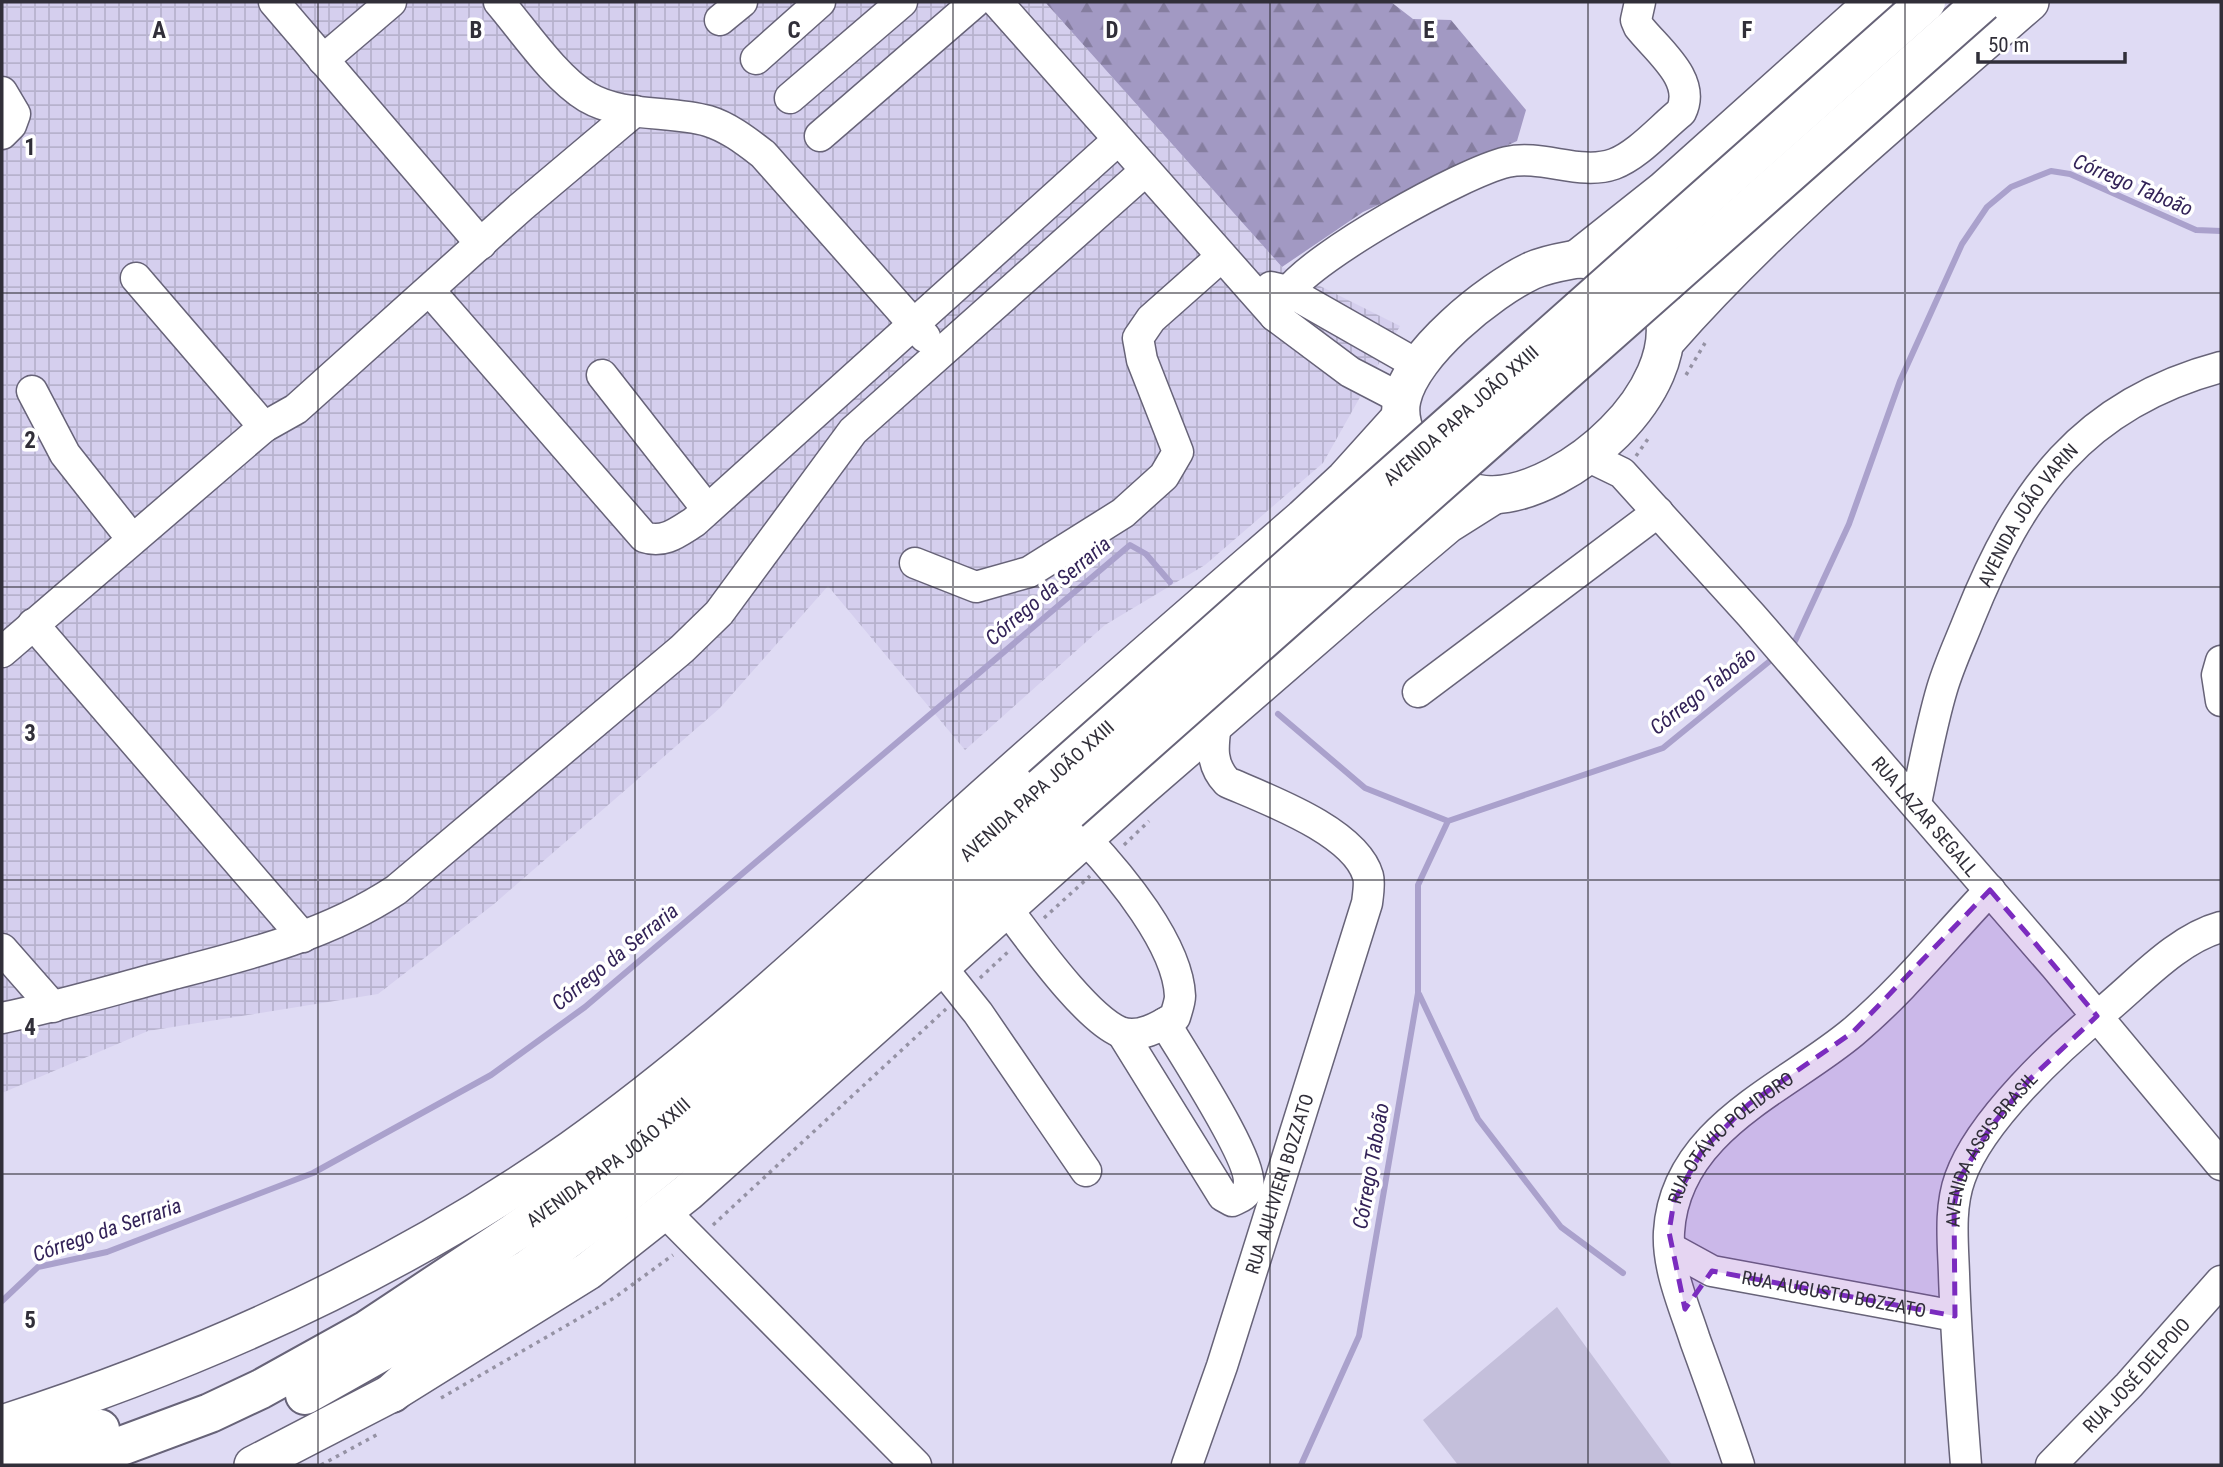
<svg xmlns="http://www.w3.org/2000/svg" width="2223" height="1467" viewBox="0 0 2223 1467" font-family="'Roboto Condensed',sans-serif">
	<defs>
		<pattern id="industrial-grid" width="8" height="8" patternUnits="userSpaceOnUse" patternTransform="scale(1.75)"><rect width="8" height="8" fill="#d5cfee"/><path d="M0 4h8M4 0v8" fill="none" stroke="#b7b2cd"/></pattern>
		<pattern id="forest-firs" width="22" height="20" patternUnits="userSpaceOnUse" patternTransform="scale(1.75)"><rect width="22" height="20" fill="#a299c3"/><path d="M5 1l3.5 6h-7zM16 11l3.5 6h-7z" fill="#857d9f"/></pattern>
	</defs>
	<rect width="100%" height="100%" fill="#dfdbf4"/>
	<polygon fill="url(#industrial-grid)" points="2,2 1045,2 1282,267 1400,326 1323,463 1205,565 1105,625 965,750 828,586 720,708 494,904 378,994 148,1031 2,1093"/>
	<polygon fill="url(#forest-firs)" points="1045,2 1391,2 1413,19 1451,20 1526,110 1517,141 1363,212 1282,267"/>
	<polygon fill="#c4bfdb" points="1557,1307 1672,1465 1458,1465 1423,1420"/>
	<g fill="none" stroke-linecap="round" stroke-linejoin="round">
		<g stroke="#aaa1cc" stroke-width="6">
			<polyline points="1790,645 1795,641 1849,524 1900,381 1962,244 1987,207 2011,187 2051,171 2070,174 2196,230 2221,231"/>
			<polyline points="1278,714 1365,788 1448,821"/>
			<polyline points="1419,994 1478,1119 1561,1227 1623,1273"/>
			<polyline points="2,1301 38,1267 107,1252 313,1173 491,1075 585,1007 1130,545 1146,554 1170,582"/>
			<polyline points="1301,1465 1359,1336 1418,993 1418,885 1448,821 1663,748 1776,656"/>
		</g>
		<defs>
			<g id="minor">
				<polyline points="274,2 481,244"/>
				<path d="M499,2C523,30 555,78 587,97C623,118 669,110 708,121C728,127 746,141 763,154L925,337"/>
				<polyline points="997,2 1275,316 1350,372 1402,399"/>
				<polyline points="720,20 742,2"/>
				<polyline points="756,59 820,2"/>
				<polyline points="323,60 391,2"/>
				<polyline points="2,92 15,114 11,125 2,134"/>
				<polyline points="790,98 902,2"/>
				<polyline points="820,136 975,2"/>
				<polyline points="136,278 264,427"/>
				<polyline points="1271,287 1288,291 1418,365"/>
				<path d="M430,291L644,537C664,544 678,532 694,522L1118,140"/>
				<path d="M1275,316C1279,308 1283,299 1288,292C1315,255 1461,173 1507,162C1542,154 1580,176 1614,164C1638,155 1661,128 1681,112C1697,80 1658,51 1639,27L1636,20L1640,2"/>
				<polyline points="602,375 707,509"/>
				<polyline points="32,391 65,454 132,539"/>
				<path id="s1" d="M1587,456L1622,473L1751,615L2055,966L2221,1165"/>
				<polyline points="915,563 976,587 1029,572 1123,513 1164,476 1178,452 1142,360 1138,338 1151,319 1221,257"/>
				<polyline points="33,624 303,937"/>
				<polyline points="2,652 264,427 296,409 521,207 635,111"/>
				<polyline points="2221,661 2217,675 2221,701"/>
				<polyline points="1418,692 1658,512"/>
				<path id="s2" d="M1916,803C1924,765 1931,726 1942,689C1949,665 1960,642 1969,619C2020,492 2082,404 2221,367"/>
				<path d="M1007,909C1031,940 1085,1017 1120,1032C1139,1039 1159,1027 1175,1017C1177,1010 1180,1002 1180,996C1178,944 1119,874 1085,838"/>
				<polyline points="2,949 53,1007"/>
				<polyline points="942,968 978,1013 1086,1171"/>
				<path d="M2,1018C60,1006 116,989 173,974C251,954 328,935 396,890L682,649L719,613L853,431L1144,172"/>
				<path d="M1122,1033L1223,1196L1232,1201C1238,1198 1246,1196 1248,1188C1256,1163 1181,1051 1165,1023"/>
				<polyline points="664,1211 916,1465"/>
				<path id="s3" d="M1670,1248L1712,1271L1955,1316"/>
				<path id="s4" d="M1187,1465L1222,1366L1367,903C1368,895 1370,883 1368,876C1355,831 1266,799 1227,782C1210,764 1213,746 1216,724"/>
				<path id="s5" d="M1739,1465C1725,1423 1710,1381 1695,1340C1684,1306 1667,1268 1669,1232C1675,1129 1785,1089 1853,1032C1903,990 1945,937 1990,890"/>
				<path id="s6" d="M1966,1465C1961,1401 1956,1338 1954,1274C1953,1243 1949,1208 1960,1178C1980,1121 2058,1048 2105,1010C2139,982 2177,939 2221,927"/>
				<path id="s7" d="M2051,1465L2129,1385L2221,1281"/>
			</g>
			<g id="major">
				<path d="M1577,259C1597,260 1615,261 1634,269C1649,276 1659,295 1663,311C1683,391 1570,492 1493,495C1468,495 1449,485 1431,469C1413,454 1396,424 1402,399C1412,353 1489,291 1531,271C1546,264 1561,262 1577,259Z"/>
				<polyline points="1577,259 1664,190 1874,2"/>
				<path d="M1667,340C1776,216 1906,111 2030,2"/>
				<path d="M2,1424C204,1359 398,1272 572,1149C712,1050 838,929 964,815C1076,714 1190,616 1303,518L1345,479L1400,418"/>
				<polyline points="253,1465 392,1393 588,1271 688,1192 1140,789 1358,600 1448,524 1494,495"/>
			</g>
			<g id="highway">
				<polyline points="392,1393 477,1315"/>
				<polyline points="305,1395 528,1269 595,1219 723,1116 1069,811"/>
				<polyline points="2,1460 100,1429"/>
				<path id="s8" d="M70,1465L210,1413L261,1389L367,1330L515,1232L641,1142L1042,787"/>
			</g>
		</defs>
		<use href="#minor" stroke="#676378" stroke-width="33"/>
		<use href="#major" stroke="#676378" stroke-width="40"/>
		<use href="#highway" stroke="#676378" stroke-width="42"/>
		<g stroke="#9592a4" stroke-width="3.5" stroke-dasharray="3.5 5" stroke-linecap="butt">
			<polyline points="1686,375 1705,343"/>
			<polyline points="1636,456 1650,436"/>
			<polyline points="1124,845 1149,821"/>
			<polyline points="1044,918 1090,876"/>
			<polyline points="980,978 1010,950"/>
			<polyline points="713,1225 946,1009"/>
			<polyline points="441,1398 614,1298 673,1255"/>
			<polyline points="321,1465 380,1433"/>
		</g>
		<use href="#minor" stroke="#fff" stroke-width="30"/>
		<use href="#major" stroke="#fff" stroke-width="37"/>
		<use href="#highway" stroke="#fff" stroke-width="38"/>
		<defs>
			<g id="highway-bridge">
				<path id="s9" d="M1042,787L1926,2"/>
				<polyline points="1069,811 1983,2"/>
			</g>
		</defs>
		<use href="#highway-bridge" stroke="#676378" stroke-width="42" stroke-linecap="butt"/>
		<use href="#highway-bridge" stroke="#fff" stroke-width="38"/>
	</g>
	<path fill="#7b2cbf" fill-opacity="0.2" stroke="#7b2cbf" stroke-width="5" stroke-dasharray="14 9" stroke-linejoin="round" d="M1990,890L2097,1016L2029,1080L1990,1128L1960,1178L1954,1206L1955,1316L1712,1271L1685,1309L1669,1232L1674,1201L1703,1149L1749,1104L1853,1032Z"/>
	<path fill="none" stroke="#312f39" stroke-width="2" stroke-opacity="0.55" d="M318,2V1465M635,2V1465M953,2V1465M1270,2V1465M1588,2V1465M1905,2V1465M2,293H2221M2,587H2221M2,880H2221M2,1174H2221"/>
	<g text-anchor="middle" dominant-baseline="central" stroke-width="7" stroke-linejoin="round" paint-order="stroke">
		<g font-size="19" fill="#312f39" stroke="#fff">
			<text stroke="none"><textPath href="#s9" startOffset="560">AVENIDA PAPA JOÃO XXIII</textPath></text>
			<text stroke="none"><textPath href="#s2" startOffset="312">AVENIDA JOÃO VARIN</textPath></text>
			<text transform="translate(1037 791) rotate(-42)">AVENIDA PAPA JOÃO XXIII</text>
			<text stroke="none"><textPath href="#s1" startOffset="497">RUA LAZAR SEGALL</textPath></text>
			<text stroke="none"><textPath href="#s5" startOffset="362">RUA OTÁVIO POLIDORO</textPath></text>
			<text stroke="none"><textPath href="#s6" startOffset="327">AVENIDA ASSIS BRASIL</textPath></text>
			<text stroke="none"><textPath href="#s8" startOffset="621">AVENIDA PAPA JOÃO XXIII</textPath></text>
			<text stroke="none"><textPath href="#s4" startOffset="296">RUA AULIVIERI BOZZATO</textPath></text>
			<text stroke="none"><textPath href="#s3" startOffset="172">RUA AUGUSTO BOZZATO</textPath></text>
			<text stroke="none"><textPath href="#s7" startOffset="124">RUA JOSÉ DELPOIO</textPath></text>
		</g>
		<g font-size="21" font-style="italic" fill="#332358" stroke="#fff">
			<text transform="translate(2133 185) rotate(23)">Córrego Taboão</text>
			<text transform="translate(1048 591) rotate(-40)">Córrego da Serraria</text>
			<text transform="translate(1703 691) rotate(-38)">Córrego Taboão</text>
			<text transform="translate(615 957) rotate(-39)">Córrego da Serraria</text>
			<text transform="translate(1371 1166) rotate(-80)">Córrego Taboão</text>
			<text transform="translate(107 1230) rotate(-19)">Córrego da Serraria</text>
		</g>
	</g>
	<g font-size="23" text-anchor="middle" font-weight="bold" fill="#312f39" stroke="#fff" stroke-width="7" stroke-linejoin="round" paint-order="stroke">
		<text x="159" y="38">A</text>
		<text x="476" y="38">B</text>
		<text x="794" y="38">C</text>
		<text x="1112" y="38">D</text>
		<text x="1429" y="38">E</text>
		<text x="1747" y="38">F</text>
		<text x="30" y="155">1</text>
		<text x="30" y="448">2</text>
		<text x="30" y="741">3</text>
		<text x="30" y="1035">4</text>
		<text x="30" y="1328">5</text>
	</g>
	<rect width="2223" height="1467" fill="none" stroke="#312f39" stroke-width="7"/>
	<path d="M1978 52v10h147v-10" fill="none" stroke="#312f39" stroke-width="3.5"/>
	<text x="1988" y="52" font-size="21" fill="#312f39" stroke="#ffffff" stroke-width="5" paint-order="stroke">50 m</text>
</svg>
